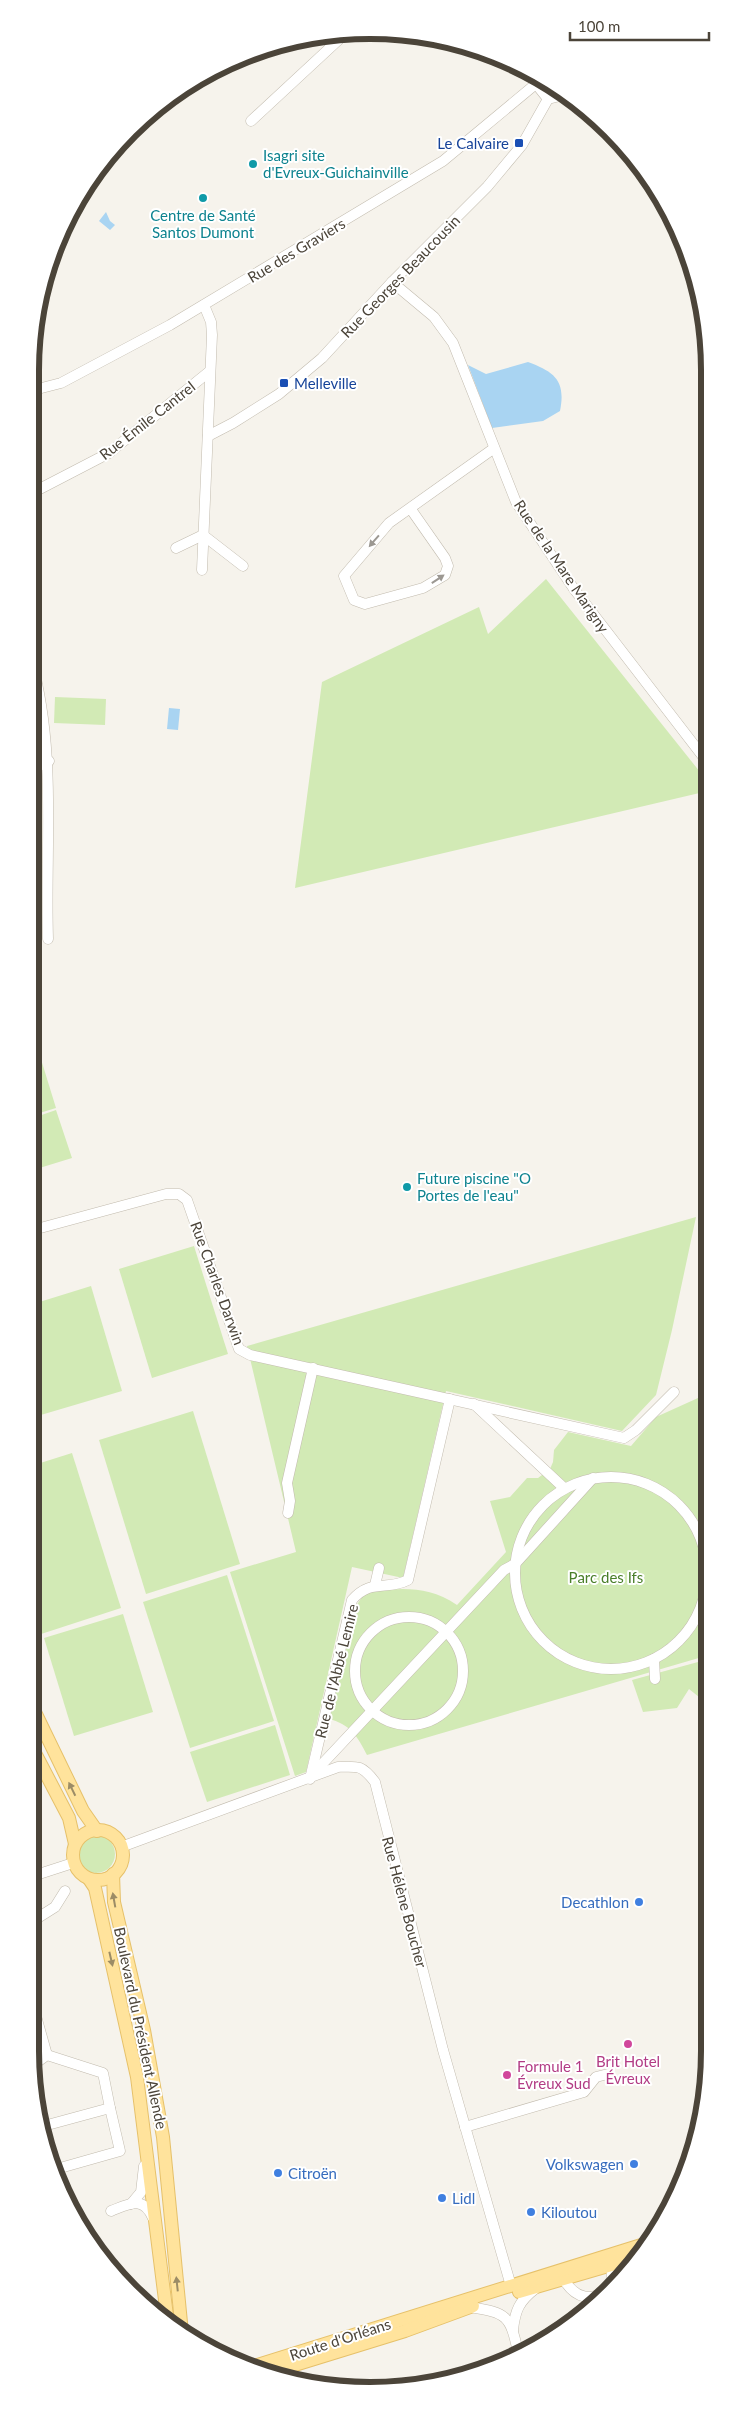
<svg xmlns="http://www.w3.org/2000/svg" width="740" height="2421" viewBox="0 0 740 2421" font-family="Lato,sans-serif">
	<rect width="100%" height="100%" fill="#f6f3ec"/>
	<g fill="#d2eab5">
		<polygon points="546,579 708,782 708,791 295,888 322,682 479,607 488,634"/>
		<polygon points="55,697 106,699 105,725 54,723"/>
		<polygon points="40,1056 56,1108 33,1115 33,1058"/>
		<polygon points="56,1110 72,1158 33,1170 33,1118"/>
		<polygon points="696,1217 672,1330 656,1395 622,1431 446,1391 403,1578 352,1567 306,1772 295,1776 230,1572 296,1552 247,1346"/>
		<polygon points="194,1246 228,1354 152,1378 119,1269"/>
		<polygon points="91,1286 122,1391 34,1417 33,1304"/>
		<path d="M698,1398L709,1428V1655L367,1755C358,1737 350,1724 329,1719L356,1606L366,1591C401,1589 426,1584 457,1605L506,1552L490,1501L510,1497L527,1478H538L550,1469L553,1462L554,1450L568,1432L631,1446L656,1417Z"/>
		<polygon points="193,1411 240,1564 146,1594 99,1440"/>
		<polygon points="72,1453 121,1608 35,1636 34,1465"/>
		<polygon points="227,1575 274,1721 190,1748 143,1602"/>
		<polygon points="123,1614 153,1712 74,1736 44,1638"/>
		<polygon points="709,1659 709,1705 689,1689 677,1708 643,1712 632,1680"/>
		<polygon points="275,1725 290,1775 207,1802 190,1752"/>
		<circle cx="96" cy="1854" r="19"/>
	</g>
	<g fill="#a9d4f2">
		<polygon points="106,212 110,221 115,225 110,230 99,221"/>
		<path d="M528,362C555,372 566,381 560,411L543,421L492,428L468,365L486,374Z"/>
		<polygon points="169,708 180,709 178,730 167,729"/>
	</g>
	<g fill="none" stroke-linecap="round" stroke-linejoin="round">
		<defs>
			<g id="minor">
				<polyline points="548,99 564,95"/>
				<polyline points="251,121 347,32"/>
				<polyline points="392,282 434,317 453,343 516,502 574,589 708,763"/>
				<polyline points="30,391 61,383 170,325 443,161 543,78"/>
				<polyline points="208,436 233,423 279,394 322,358 392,282 487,187 522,145 548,99 536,84"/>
				<polyline points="30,494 109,453 210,371"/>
				<polyline points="410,508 445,558 448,566 445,575 423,588 365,604 354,600 344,576 389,523 493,449"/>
				<polyline points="176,548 203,535 243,566"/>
				<polyline points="202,570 212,335 211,322 204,305"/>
				<path d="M31,659C57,751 45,844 48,939"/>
				<polyline points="31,770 49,761"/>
				<polyline points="33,1230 166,1194 179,1194 187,1200 239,1349 250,1355 624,1438 636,1430 674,1392"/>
				<polyline points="474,1404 564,1488"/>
				<circle cx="611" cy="1573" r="96"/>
				<polyline points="288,1513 290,1501 287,1483 313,1368"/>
				<polyline points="375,1585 379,1568"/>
				<circle cx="409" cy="1671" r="54"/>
				<polyline points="654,1659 655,1679"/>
				<polyline points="311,1776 504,1570 515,1564 593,1478"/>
				<path d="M310,1779L352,1600C371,1578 387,1591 408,1580L450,1399"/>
				<path d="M121,1847L338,1767C358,1766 362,1765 375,1782L443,2050L511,2286"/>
				<polyline points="36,1875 73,1863"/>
				<polyline points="36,1919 55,1907 65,1891"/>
				<polyline points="36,2016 47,2055"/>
				<polyline points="36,2063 47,2055 103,2073 110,2108 40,2127"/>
				<polyline points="465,2127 584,2092 596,2077 608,2074"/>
				<polyline points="53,2170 120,2151 110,2108"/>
				<polyline points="131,2204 141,2192 144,2166"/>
				<path d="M111,2211C129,2204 143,2195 153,2218"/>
				<path d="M564,2280C576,2299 591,2302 610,2289"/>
				<polyline points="611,2291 612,2265"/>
				<path d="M470,2307C507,2313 510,2315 518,2352"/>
				<path d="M513,2330C515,2311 519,2301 535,2289"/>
			</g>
			<g id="major">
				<polyline points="35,1712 83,1811 97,1831"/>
				<polyline points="35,1753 69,1818 75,1844"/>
				<circle cx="98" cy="1855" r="25"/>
				<polyline points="113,1874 114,1902 144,2030 163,2137 182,2333"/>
				<polyline points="89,1879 95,1888 137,2077 168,2324"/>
				<polyline points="519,2292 639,2257"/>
				<polyline points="254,2366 651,2242"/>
				<polyline points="272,2372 405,2331 473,2306"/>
			</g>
		</defs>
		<use href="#minor" stroke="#c2bbae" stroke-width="11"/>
		<use href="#major" stroke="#e6c16a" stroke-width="14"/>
		<use href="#minor" stroke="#fff" stroke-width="10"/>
		<use href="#major" stroke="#ffe39c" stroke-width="12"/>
	</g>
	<defs><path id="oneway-solid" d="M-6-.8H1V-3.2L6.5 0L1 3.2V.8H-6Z" transform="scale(1.25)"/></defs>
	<g fill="#9c9892">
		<use href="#oneway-solid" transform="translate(374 541) rotate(131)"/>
		<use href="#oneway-solid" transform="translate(438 579) rotate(-34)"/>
	</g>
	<g fill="#9c8c66">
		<use href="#oneway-solid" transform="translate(72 1789) rotate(-116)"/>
		<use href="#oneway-solid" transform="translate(114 1900) rotate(-100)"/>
		<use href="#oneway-solid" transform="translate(111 1959) rotate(77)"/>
		<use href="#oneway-solid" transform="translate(177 2284) rotate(-96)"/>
	</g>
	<g fill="#1a4fb4" stroke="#fff" stroke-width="2">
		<rect x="514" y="138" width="10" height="10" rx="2.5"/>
		<rect x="279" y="378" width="10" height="10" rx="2.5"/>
	</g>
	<g fill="#0f9aa8" stroke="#fff" stroke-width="2">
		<circle cx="253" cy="164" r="5"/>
		<circle cx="203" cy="198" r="5"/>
		<circle cx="407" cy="1187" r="5"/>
	</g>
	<g fill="#3f7fe0" stroke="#fff" stroke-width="2">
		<circle cx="639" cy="1902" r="5"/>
		<circle cx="634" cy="2164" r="5"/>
		<circle cx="278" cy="2173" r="5"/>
		<circle cx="442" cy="2198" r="5"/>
		<circle cx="531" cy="2212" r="5"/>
	</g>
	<g fill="#d1479c" stroke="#fff" stroke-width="2">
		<circle cx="628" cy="2044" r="5"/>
		<circle cx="507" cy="2075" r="5"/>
	</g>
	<g text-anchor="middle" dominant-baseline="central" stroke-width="4" stroke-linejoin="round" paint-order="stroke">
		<g font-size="15" fill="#164399" stroke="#fff" text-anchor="end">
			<text x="509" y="143">Le Calvaire</text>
			<text x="294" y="383" text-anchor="start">Melleville</text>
		</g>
		<g font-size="15" fill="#0d838f" stroke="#fff" text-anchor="start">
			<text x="263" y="155">Isagri site<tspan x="263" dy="17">d'Evreux-Guichainville</tspan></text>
			<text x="203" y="215" text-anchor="middle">Centre de Santé<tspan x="203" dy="17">Santos Dumont</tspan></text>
			<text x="417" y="1178">Future piscine "O<tspan x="417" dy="17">Portes de l'eau"</tspan></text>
		</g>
		<g font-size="15" fill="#4b4439" stroke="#fff">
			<text transform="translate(296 250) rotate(-31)">Rue des Graviers</text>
			<text transform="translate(400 276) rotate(-46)">Rue Georges Beaucousin</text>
			<text transform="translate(147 420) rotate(-38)">Rue Émile Cantrel</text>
			<text transform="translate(562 566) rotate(56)">Rue de la Mare Marigny</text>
			<text transform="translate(218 1283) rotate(70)">Rue Charles Darwin</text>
			<text transform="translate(336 1671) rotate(-76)">Rue de l'Abbé Lemire</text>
			<text transform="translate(405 1902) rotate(75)">Rue Hélène Boucher</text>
			<text transform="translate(141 2028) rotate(78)">Boulevard du Président Allende</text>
			<text transform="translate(340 2339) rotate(-18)">Route d'Orléans</text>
		</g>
		<g font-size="15" fill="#4a7f2a" stroke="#fff">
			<text x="606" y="1577">Parc des Ifs</text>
		</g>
		<g font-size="15" fill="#366cbe" stroke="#fff" text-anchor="start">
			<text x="629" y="1902" text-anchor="end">Decathlon</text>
			<text x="624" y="2164" text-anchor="end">Volkswagen</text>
			<text x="288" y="2173">Citroën</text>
			<text x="452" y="2198">Lidl</text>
			<text x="541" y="2212">Kiloutou</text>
		</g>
		<g font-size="15" fill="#b23c85" stroke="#fff">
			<text x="628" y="2061">Brit Hotel<tspan x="628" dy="17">Évreux</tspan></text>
			<text x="517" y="2066" text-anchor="start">Formule 1<tspan x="517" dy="17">Évreux Sud</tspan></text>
		</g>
	</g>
	<path d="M0 0H740V2421H0ZM370 39H370A331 331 0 0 1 701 370V2051A331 331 0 0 1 370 2382H370A331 331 0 0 1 39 2051V370A331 331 0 0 1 370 39Z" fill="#fff" fill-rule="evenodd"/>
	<path fill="none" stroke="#4b4439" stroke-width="6" d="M370 39H370A331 331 0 0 1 701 370V2051A331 331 0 0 1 370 2382H370A331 331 0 0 1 39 2051V370A331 331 0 0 1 370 39Z"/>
	<path d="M570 32v8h139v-8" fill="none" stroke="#4b4439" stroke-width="2.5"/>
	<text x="578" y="32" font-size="15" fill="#4b4439" stroke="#ffffff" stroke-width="4" paint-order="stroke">100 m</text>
</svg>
